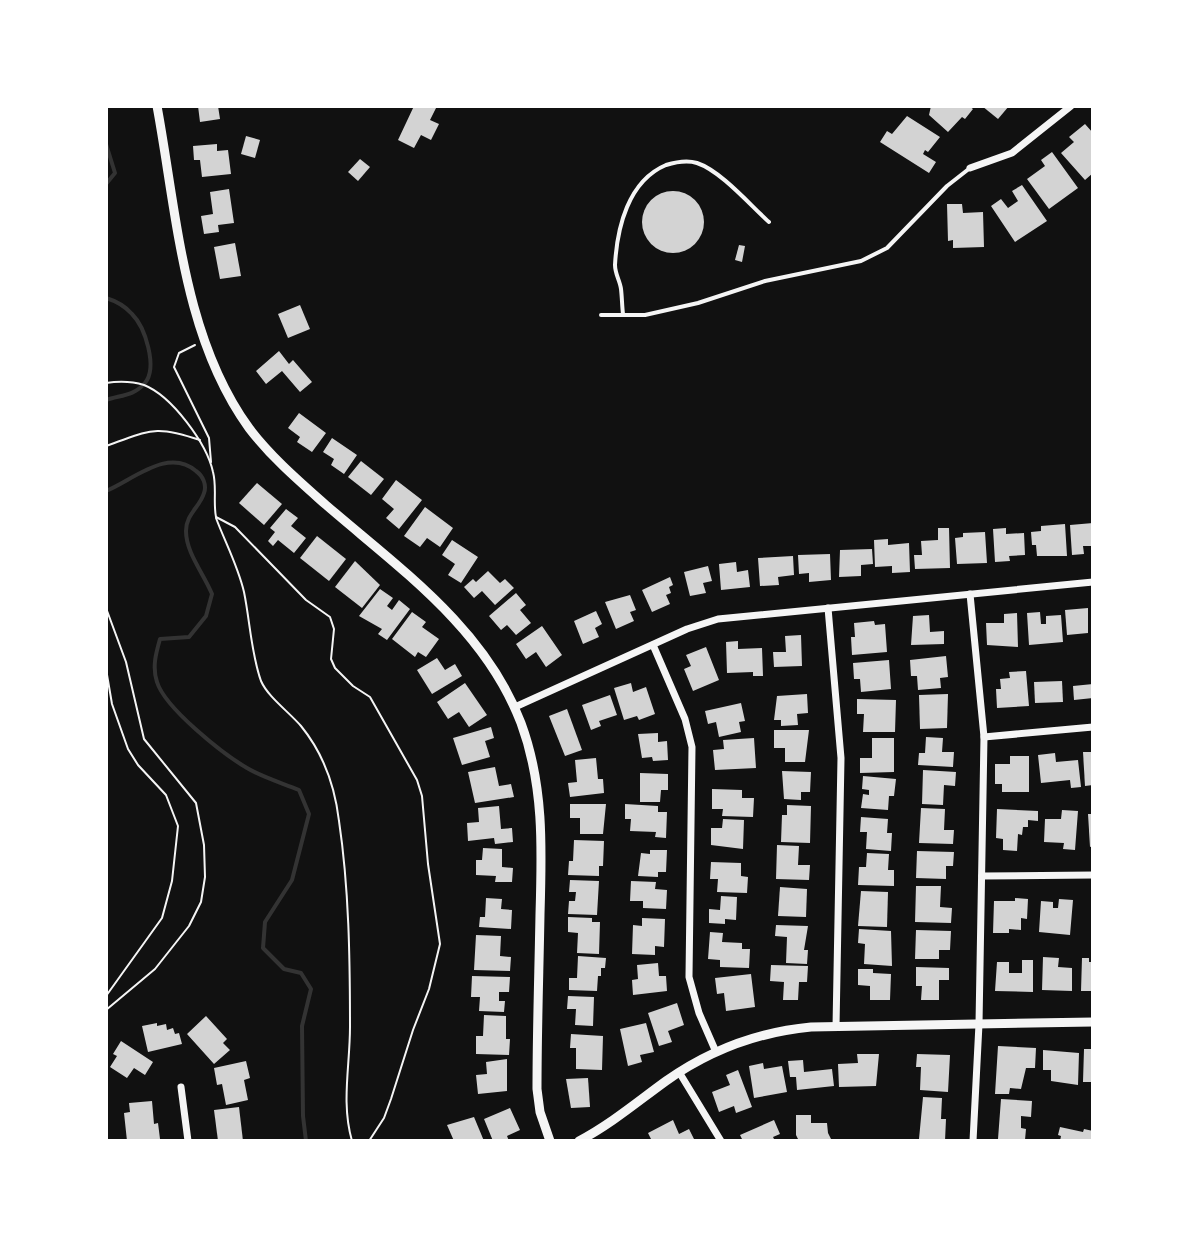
<svg xmlns="http://www.w3.org/2000/svg" width="1199" height="1247" viewBox="0 0 1199 1247" font-family="'DM Sans',sans-serif">
	<rect width="100%" height="100%" fill="#111"/>
	<g fill="none" stroke-linecap="round" stroke-linejoin="round">
		<g stroke="#333" stroke-width="4">
			<polyline points="106,144 115,173 106,184"/>
			<path d="M106,298C116,301 125,306 132,314C145,327 158,367 145,383C134,396 121,395 106,400"/>
			<path d="M106,491C133,480 168,447 196,471C203,476 207,485 204,493C200,507 186,514 186,531C186,553 204,574 212,594L206,616L189,637L160,639C156,653 152,667 157,682C165,708 223,754 247,768C262,777 282,783 299,790L309,814L292,880L265,922L263,948L284,969L301,973L311,989L302,1026L303,1116L306,1141"/>
		</g>
	</g>
	<g fill="#d3d3d3">
		<polygon points="198,106 218,106 220,119 200,122"/>
		<polygon points="414,106 437,106 430,120 439,124 431,140 421,135 414,148 398,140"/>
		<polygon points="931,106 969,106 973,109 965,119 962,117 948,132 929,115"/>
		<polygon points="982,106 1009,106 998,119"/>
		<polygon points="907,116 940,137 928,152 925,150 923,154 936,162 929,173 880,142 887,131 892,134"/>
		<polygon points="1085,124 1093,133 1093,173 1085,180 1061,153 1074,142 1069,137"/>
		<polygon points="246,136 260,140 255,158 241,154"/>
		<polygon points="217,144 217,151 228,150 231,174 202,177 200,160 194,160 193,146"/>
		<polygon points="1052,152 1078,188 1049,209 1027,179 1045,166 1041,160"/>
		<polygon points="360,159 370,167 358,181 348,172"/>
		<polygon points="1022,185 1047,221 1015,242 991,206 1001,199 1008,208 1018,201 1012,191"/>
		<polygon points="229,189 234,223 218,225 219,232 204,234 201,216 213,214 210,192"/>
		<circle cx="673" cy="222" r="31"/>
		<polygon points="947,204 962,204 963,213 983,212 984,247 953,248 953,240 948,241"/>
		<polygon points="235,243 241,276 220,279 214,247"/>
		<polygon points="739,245 745,246 742,262 735,260"/>
		<polygon points="300,305 310,329 288,338 278,314"/>
		<polygon points="279,351 289,364 293,360 312,382 300,392 282,371 266,384 256,371"/>
		<polygon points="299,413 326,433 312,452 297,442 300,437 288,428"/>
		<polygon points="332,438 357,455 344,474 331,465 334,459 323,452"/>
		<polygon points="361,461 384,479 371,495 348,477"/>
		<polygon points="396,480 422,500 399,529 386,518 394,509 382,499"/>
		<polygon points="257,483 282,504 264,525 239,503"/>
		<polygon points="425,507 453,528 440,547 427,538 420,547 404,536"/>
		<polygon points="286,509 298,518 291,526 306,538 294,553 278,540 273,546 268,541 275,532 270,528"/>
		<polygon points="1093,523 1093,546 1083,546 1084,554 1072,555 1070,525"/>
		<polygon points="1065,524 1067,556 1037,556 1036,545 1032,545 1031,532 1041,531 1041,526"/>
		<polygon points="938,528 949,528 950,568 915,569 914,555 922,555 921,541 938,540"/>
		<polygon points="1006,528 1006,534 1024,533 1025,555 1009,556 1010,561 995,562 993,529"/>
		<polygon points="985,532 987,563 957,564 955,538 963,537 963,533"/>
		<polygon points="317,536 346,559 329,581 300,558"/>
		<polygon points="888,539 888,545 909,543 910,572 892,573 892,566 875,567 874,540"/>
		<polygon points="452,540 478,557 461,583 448,575 455,564 442,555"/>
		<polygon points="872,549 873,564 861,565 861,576 839,577 840,550"/>
		<polygon points="830,554 831,580 809,582 809,573 799,574 798,555"/>
		<polygon points="793,556 794,575 778,577 779,585 760,586 758,558"/>
		<polygon points="355,561 380,585 362,608 335,587"/>
		<polygon points="736,562 737,572 748,570 750,587 721,590 719,564"/>
		<polygon points="708,566 712,581 703,583 706,593 690,596 684,572"/>
		<polygon points="488,571 500,583 505,579 514,588 495,605 482,591 474,598 464,587 473,579 476,582"/>
		<polygon points="670,577 673,585 669,587 671,593 666,595 670,604 652,612 642,590"/>
		<polygon points="380,589 393,598 387,606 392,610 399,600 410,609 387,640 378,634 382,629 359,616"/>
		<polygon points="516,593 526,605 520,610 531,623 516,635 507,625 501,630 489,616"/>
		<polygon points="630,595 636,610 630,612 634,621 616,629 605,602"/>
		<polygon points="1088,608 1088,633 1067,635 1065,610"/>
		<polygon points="596,611 602,624 595,628 599,637 583,644 574,621"/>
		<polygon points="412,612 426,622 422,627 439,639 426,657 418,652 415,657 392,639"/>
		<polygon points="1040,612 1041,624 1046,624 1046,616 1061,615 1063,642 1029,645 1027,613"/>
		<polygon points="1017,613 1018,647 987,645 986,623 1004,623 1004,614"/>
		<polygon points="929,615 930,632 944,631 944,644 911,645 913,616"/>
		<polygon points="874,621 875,625 885,624 887,652 852,655 851,637 855,637 854,623"/>
		<polygon points="542,626 562,655 546,667 536,652 526,659 516,644"/>
		<polygon points="801,635 802,666 774,667 773,652 786,652 785,636"/>
		<polygon points="738,641 738,649 762,648 763,676 753,676 753,672 727,673 726,642"/>
		<polygon points="706,647 719,680 693,691 684,669 691,666 686,655"/>
		<polygon points="946,656 948,677 940,678 941,688 918,690 917,676 911,676 910,660"/>
		<polygon points="437,658 445,670 455,664 462,676 432,694 417,670"/>
		<polygon points="889,660 891,689 861,692 860,679 854,679 853,663"/>
		<polygon points="1026,671 1029,706 997,708 996,689 1001,689 1000,679 1010,678 1009,672"/>
		<polygon points="1062,681 1063,702 1035,703 1034,682"/>
		<polygon points="465,683 487,715 469,727 459,712 448,719 437,702"/>
		<polygon points="631,683 633,692 646,687 655,714 639,720 637,716 624,720 614,688"/>
		<polygon points="1093,684 1093,698 1074,700 1073,686"/>
		<polygon points="807,694 808,713 797,714 798,725 781,726 781,720 774,720 777,696"/>
		<polygon points="948,694 947,728 920,729 919,695"/>
		<polygon points="610,695 617,715 599,721 601,726 591,730 582,705"/>
		<polygon points="857,699 896,700 895,732 863,732 864,714 857,714"/>
		<polygon points="741,703 745,721 739,722 741,732 719,737 716,722 708,724 705,711"/>
		<polygon points="567,709 582,750 565,756 549,716"/>
		<polygon points="491,727 494,738 485,741 490,757 462,765 453,738"/>
		<polygon points="774,730 809,730 805,762 785,762 785,748 774,748"/>
		<polygon points="658,733 658,742 667,741 668,760 653,761 652,757 642,758 638,734"/>
		<polygon points="926,737 943,738 942,752 954,752 953,767 918,765 919,753 925,753"/>
		<polygon points="754,738 756,768 715,770 713,750 724,749 723,740"/>
		<polygon points="872,738 894,738 894,772 860,773 860,758 872,758"/>
		<polygon points="1083,752 1093,752 1093,785 1085,786"/>
		<polygon points="1055,753 1056,762 1078,760 1081,787 1071,788 1070,780 1041,783 1038,755"/>
		<polygon points="1010,756 1029,756 1029,792 1002,792 1002,784 995,784 995,764 1010,764"/>
		<polygon points="596,758 598,779 603,779 604,793 570,797 568,783 577,782 575,760"/>
		<polygon points="495,767 499,786 511,784 514,797 475,803 468,772"/>
		<polygon points="923,770 956,772 955,786 944,785 943,805 922,804"/>
		<polygon points="782,771 811,772 810,792 801,792 801,800 784,799"/>
		<polygon points="640,773 668,774 668,790 661,790 660,802 640,802"/>
		<polygon points="863,776 896,779 894,796 889,796 888,810 861,808 863,794 869,795 869,790 862,789"/>
		<polygon points="712,789 742,790 742,798 754,798 753,817 722,816 723,809 712,809"/>
		<polygon points="570,804 606,804 603,834 580,834 580,818 570,818"/>
		<polygon points="625,804 658,806 658,812 667,812 666,838 655,837 656,832 630,831 631,819 625,819"/>
		<polygon points="787,805 811,806 810,843 781,842 782,815 787,815"/>
		<polygon points="499,806 501,829 512,828 513,842 495,844 494,838 468,841 467,823 479,822 478,808"/>
		<polygon points="921,808 945,809 944,830 954,830 953,844 919,843"/>
		<polygon points="997,809 1038,811 1038,821 1028,820 1028,827 1023,827 1022,835 1018,834 1017,851 1003,850 1003,839 996,838"/>
		<polygon points="1062,810 1078,811 1075,850 1063,849 1064,843 1044,842 1045,819 1061,819"/>
		<polygon points="1088,814 1093,814 1093,846 1090,847"/>
		<polygon points="861,817 888,819 887,833 892,833 891,851 866,849 867,832 860,832"/>
		<polygon points="723,819 744,820 743,849 711,845 711,828 722,828"/>
		<polygon points="574,840 604,841 603,866 599,866 599,876 568,875 569,861 573,861"/>
		<polygon points="777,845 799,846 798,865 810,865 809,880 776,879"/>
		<polygon points="483,848 502,849 502,867 513,868 512,882 495,882 496,876 476,875 476,860 482,860"/>
		<polygon points="650,850 667,850 666,872 658,872 658,877 638,876 641,853 650,854"/>
		<polygon points="917,851 954,852 953,866 946,866 946,879 916,878"/>
		<polygon points="867,853 889,854 888,870 894,870 894,886 858,885 859,867 866,867"/>
		<polygon points="711,862 741,863 741,876 748,877 747,893 717,892 718,879 710,879"/>
		<polygon points="570,880 599,881 597,915 568,914 569,901 575,901 576,892 569,892"/>
		<polygon points="631,881 656,882 655,889 667,890 666,909 643,908 643,901 630,901"/>
		<polygon points="916,886 941,886 940,907 952,908 951,923 915,922"/>
		<polygon points="780,887 807,889 806,917 778,916"/>
		<polygon points="861,891 888,892 887,927 858,926"/>
		<polygon points="721,896 737,897 736,920 725,919 725,924 709,923 709,909 720,910"/>
		<polygon points="486,898 502,899 501,909 512,910 511,929 479,927 480,917 485,917"/>
		<polygon points="1015,898 1028,899 1027,919 1021,918 1021,930 1009,929 1009,933 993,933 994,901 1015,901"/>
		<polygon points="1059,899 1073,900 1070,935 1039,932 1041,901 1053,902 1053,908 1058,908"/>
		<polygon points="568,917 592,918 592,922 600,922 599,954 577,953 578,933 568,932"/>
		<polygon points="642,918 665,919 664,947 655,946 655,955 632,954 633,925 642,926"/>
		<polygon points="776,925 808,926 804,950 808,950 807,964 786,963 787,937 775,936"/>
		<polygon points="859,929 891,931 892,966 864,964 865,944 858,943"/>
		<polygon points="916,930 951,931 950,950 939,950 939,959 915,959"/>
		<polygon points="710,932 723,933 722,942 742,943 742,949 750,949 749,968 720,967 720,960 708,959"/>
		<polygon points="476,935 501,936 500,956 511,957 510,971 474,970"/>
		<polygon points="578,956 606,958 605,968 601,968 601,976 598,976 597,991 569,990 569,978 577,978"/>
		<polygon points="1043,957 1059,958 1058,967 1072,968 1072,991 1042,990"/>
		<polygon points="1082,958 1089,958 1089,962 1093,962 1093,991 1081,991"/>
		<polygon points="1022,960 1033,960 1033,992 995,991 997,962 1009,962 1009,973 1022,973"/>
		<polygon points="658,963 659,976 666,976 667,991 633,995 632,980 638,979 637,965"/>
		<polygon points="771,965 808,966 807,982 799,982 798,1000 783,1000 784,982 770,981"/>
		<polygon points="916,967 949,968 949,980 939,980 939,1000 921,1000 922,986 916,986"/>
		<polygon points="858,969 873,969 873,973 891,974 890,1000 870,1000 870,986 858,985"/>
		<polygon points="751,974 755,1007 726,1011 724,993 717,994 715,978"/>
		<polygon points="472,976 510,977 509,992 499,992 499,1001 505,1001 504,1012 479,1011 480,997 471,997"/>
		<polygon points="568,996 594,997 593,1026 575,1025 576,1009 567,1009"/>
		<polygon points="677,1003 684,1025 668,1031 672,1042 659,1046 648,1013"/>
		<polygon points="484,1015 506,1016 506,1039 510,1039 509,1055 476,1054 476,1036 483,1036"/>
		<polygon points="206,1016 227,1039 223,1043 230,1050 214,1064 187,1034"/>
		<polygon points="157,1023 157,1026 166,1024 167,1030 173,1028 175,1034 179,1033 182,1044 148,1052 142,1026"/>
		<polygon points="646,1023 654,1052 640,1055 642,1062 628,1066 620,1029"/>
		<polygon points="571,1034 603,1036 602,1070 576,1069 576,1048 570,1048"/>
		<polygon points="121,1041 153,1062 145,1075 134,1068 127,1078 110,1067 117,1056 113,1054"/>
		<polygon points="998,1046 1036,1048 1035,1068 1026,1068 1021,1089 1010,1088 1009,1094 995,1094"/>
		<polygon points="1084,1049 1093,1049 1093,1082 1083,1082"/>
		<polygon points="1043,1050 1079,1053 1078,1085 1051,1081 1051,1070 1043,1070"/>
		<polygon points="857,1054 879,1054 876,1086 839,1087 838,1064 858,1063"/>
		<polygon points="917,1054 950,1055 948,1092 920,1090 921,1067 916,1067"/>
		<polygon points="507,1059 507,1091 478,1094 476,1075 487,1074 486,1062"/>
		<polygon points="803,1060 804,1072 832,1069 834,1086 797,1090 796,1077 790,1077 788,1061"/>
		<polygon points="246,1061 250,1078 244,1080 248,1100 226,1105 222,1084 217,1085 214,1068"/>
		<polygon points="763,1063 764,1069 782,1066 787,1092 754,1098 749,1066"/>
		<polygon points="738,1070 752,1107 736,1113 734,1106 719,1112 712,1092 730,1085 726,1075"/>
		<polygon points="588,1078 590,1107 571,1108 566,1079"/>
		<polygon points="923,1097 942,1098 941,1119 946,1119 945,1141 919,1139"/>
		<polygon points="1001,1099 1032,1101 1031,1117 1021,1116 1021,1128 1026,1129 1025,1140 998,1139"/>
		<polygon points="152,1101 154,1124 158,1123 160,1139 127,1141 124,1113 130,1112 129,1103"/>
		<polygon points="239,1107 243,1141 218,1141 214,1110"/>
		<polygon points="510,1108 520,1130 507,1136 509,1141 493,1141 484,1119"/>
		<polygon points="796,1115 811,1115 811,1123 827,1123 828,1133 832,1141 799,1141 796,1135"/>
		<polygon points="474,1117 484,1141 454,1141 447,1125"/>
		<polygon points="673,1120 679,1134 689,1129 695,1141 652,1141 648,1133"/>
		<polygon points="774,1120 780,1134 773,1137 775,1141 743,1141 740,1135"/>
		<polygon points="1060,1127 1083,1132 1084,1129 1093,1131 1093,1141 1060,1141 1061,1136 1058,1135"/>
	</g>
	<g fill="none" stroke-linecap="round" stroke-linejoin="round">
		<g stroke="#f5f5f5" stroke-width="2">
			<polyline points="195,345 179,353 174,367 209,438 211,462"/>
			<path d="M106,383C119,381 131,381 144,385C172,396 207,444 213,472C217,487 213,502 216,517L235,527L306,600L330,617L334,629L331,659L335,668L353,686L370,697L417,780L422,796L428,864L440,944L429,989L413,1030L391,1099L384,1118L369,1141"/>
			<path d="M106,446C150,431 153,424 200,440"/>
			<path d="M216,518C225,542 238,566 244,592C250,621 251,653 261,681C268,697 289,712 301,726C323,753 335,787 339,821C349,888 350,959 350,1027C350,1066 341,1103 352,1141"/>
			<polyline points="106,608 126,662 144,739 196,803 204,845 205,877 201,902 189,926 155,969 106,1010"/>
			<polyline points="106,669 112,704 128,749 138,765 166,795 178,826 172,881 162,918 106,996"/>
		</g>
		<g stroke="#f5f5f5" stroke-width="4">
			<path d="M623,314C622,306 622,297 621,289C620,281 615,274 615,265C617,228 628,181 666,165C676,162 687,160 697,163C721,171 750,205 769,222"/>
			<polyline points="601,315 645,315 698,303 765,281 861,261 887,248 947,186 970,168"/>
		</g>
		<g stroke="#f5f5f5" stroke-width="7">
			<polyline points="970,168 1012,153 1071,106"/>
			<polyline points="970,594 984,737 979,1024 973,1141"/>
			<polyline points="828,608 841,758 836,1027"/>
			<polyline points="653,645 685,719 692,747 689,977 699,1013 716,1052"/>
			<polyline points="515,707 687,629 718,619 1093,582"/>
			<polyline points="984,737 1093,727"/>
			<polyline points="982,876 1093,875"/>
			<polyline points="679,1072 721,1141"/>
			<polyline points="181,1087 188,1141"/>
		</g>
		<g stroke="#f5f5f5" stroke-width="9">
			<path d="M157,106C177,214 183,337 249,428C271,457 299,481 326,505C400,569 485,628 521,723C544,785 542,848 540,914C539,972 537,1030 537,1089L540,1112L550,1141"/>
			<path d="M579,1141C611,1124 637,1102 666,1081C710,1050 758,1032 811,1027L1093,1022"/>
		</g>
	</g>
	<rect width="1199" height="1247" fill="none" stroke="#ffffff" stroke-width="216"/>
</svg>
